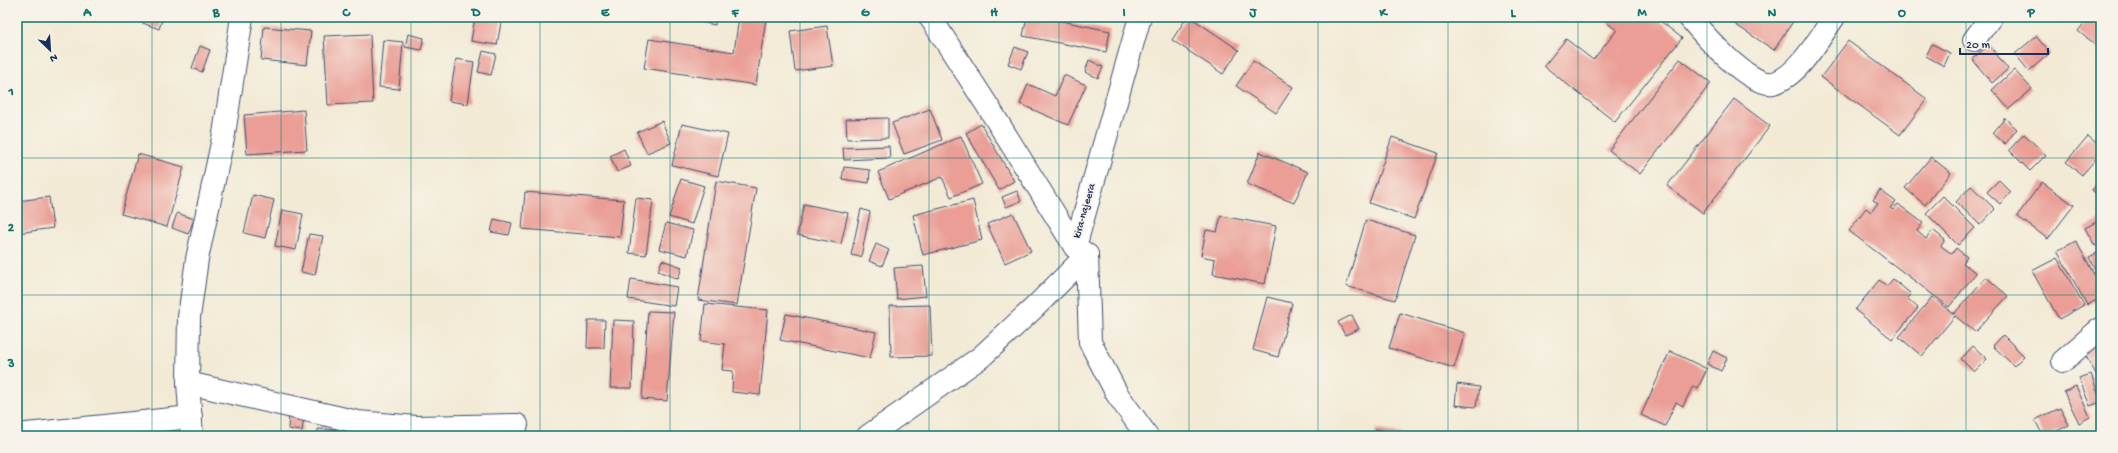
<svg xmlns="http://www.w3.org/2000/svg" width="2118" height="453" viewBox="0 0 2118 453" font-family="'Gochi Hand',sans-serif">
	<rect width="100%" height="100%" fill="#f7f3e8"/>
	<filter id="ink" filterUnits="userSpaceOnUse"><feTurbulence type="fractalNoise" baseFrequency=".025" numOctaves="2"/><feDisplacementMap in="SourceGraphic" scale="8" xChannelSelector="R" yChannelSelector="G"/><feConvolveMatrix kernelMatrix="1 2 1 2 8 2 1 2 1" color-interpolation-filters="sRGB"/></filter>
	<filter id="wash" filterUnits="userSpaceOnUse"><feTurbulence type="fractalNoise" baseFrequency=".012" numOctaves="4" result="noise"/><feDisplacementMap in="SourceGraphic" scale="16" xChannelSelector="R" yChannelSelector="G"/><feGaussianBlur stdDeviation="0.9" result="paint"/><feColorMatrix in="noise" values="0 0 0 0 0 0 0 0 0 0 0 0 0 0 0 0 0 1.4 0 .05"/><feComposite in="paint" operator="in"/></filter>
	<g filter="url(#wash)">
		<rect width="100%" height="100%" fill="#f2ead5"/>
		<g id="blocks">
			<g fill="#ea9e95">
				<polygon points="141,17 163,17 159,29 140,22"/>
				<polygon points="475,17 502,17 497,45 471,41"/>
				<polygon points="678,17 716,17 715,25"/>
				<polygon points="739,17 766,19 756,85 644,68 649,39 734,52"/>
				<polygon points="1027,17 1042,17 1110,31 1106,52 1023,36"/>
				<polygon points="1187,17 1190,17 1239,50 1223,74 1172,40"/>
				<polygon points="1612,17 1655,17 1682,38 1615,122 1544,66 1566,39 1593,60 1617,30 1607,23"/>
				<polygon points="1738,17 1796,17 1774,50 1733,23"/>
				<polygon points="2089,17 2101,17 2101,50 2078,31"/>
				<polygon points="827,26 833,66 795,71 790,31"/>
				<polygon points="264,27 311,31 307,65 261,60"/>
				<polygon points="370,34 373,103 328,105 324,36"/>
				<polygon points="408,34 424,38 421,50 405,47"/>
				<polygon points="2036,36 2050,53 2029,71 2015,54"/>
				<polygon points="383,40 403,42 399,89 379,87"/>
				<polygon points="1848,41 1927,99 1900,135 1821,77"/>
				<polygon points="1932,44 1950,53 1944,66 1926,56"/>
				<polygon points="1989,45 2008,69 1992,83 1972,59"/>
				<polygon points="200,46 210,50 202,72 192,68"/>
				<polygon points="1015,47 1028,52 1021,69 1008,64"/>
				<polygon points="483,51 496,54 491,75 478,72"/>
				<polygon points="456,59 474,62 468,104 449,101"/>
				<polygon points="1680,59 1711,83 1640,174 1609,150"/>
				<polygon points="1089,60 1103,67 1098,78 1085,72"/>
				<polygon points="1253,61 1293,87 1276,113 1236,86"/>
				<polygon points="2014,70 2032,89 2009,109 1992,90"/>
				<polygon points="1064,75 1086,85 1068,125 1020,104 1028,84 1055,96"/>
				<polygon points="1734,99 1770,126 1703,213 1667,186"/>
				<polygon points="930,109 942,140 904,154 892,123"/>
				<polygon points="304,110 307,150 247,154 244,115"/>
				<polygon points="888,118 888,138 847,139 846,119"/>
				<polygon points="2005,118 2017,129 2005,144 1993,133"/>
				<polygon points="662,121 671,143 647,153 637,132"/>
				<polygon points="682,124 728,134 718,176 672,165"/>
				<polygon points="981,124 1014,181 999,190 966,133"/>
				<polygon points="2024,134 2046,155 2030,171 2009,150"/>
				<polygon points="961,136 982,184 951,197 942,177 889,199 878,172"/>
				<polygon points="2088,136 2101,147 2101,153 2082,175 2066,162"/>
				<polygon points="1392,137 1438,153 1414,219 1369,203"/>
				<polygon points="889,146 890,158 844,160 843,148"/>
				<polygon points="624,149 631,166 617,172 610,156"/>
				<polygon points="1260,152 1308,172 1294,203 1247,184"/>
				<polygon points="138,154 184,167 167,227 121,214"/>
				<polygon points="1931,157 1951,173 1925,205 1905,188"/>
				<polygon points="844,167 870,170 869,183 842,179"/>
				<polygon points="681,179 704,186 692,224 669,217"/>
				<polygon points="1999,180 2011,192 2000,204 1987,192"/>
				<polygon points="2101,180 2101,198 2092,190"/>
				<polygon points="716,181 756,188 737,305 698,300"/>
				<polygon points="2042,182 2074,205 2048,239 2017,216"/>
				<polygon points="1971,186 1995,209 1980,225 1956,202"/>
				<polygon points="1880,190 1896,202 1890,208 1893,210 1898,204 1923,223 1917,231 1926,239 1933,230 1945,240 1941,246 1952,254 1956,248 1967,257 1963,263 1976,273 1949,307 1849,231 1866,208 1871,212 1878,203 1873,200"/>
				<polygon points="1017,191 1021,201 1006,207 1002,197"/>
				<polygon points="525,192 624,200 620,237 522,229"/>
				<polygon points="253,195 274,200 265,238 244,233"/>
				<polygon points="1943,196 1975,228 1958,245 1926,213"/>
				<polygon points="49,197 53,228 17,233 17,201"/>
				<polygon points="636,198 653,200 646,255 629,253"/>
				<polygon points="973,200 982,240 923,255 913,215"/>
				<polygon points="804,204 848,213 841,244 797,235"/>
				<polygon points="861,209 870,212 861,257 851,255"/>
				<polygon points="282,210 303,214 296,250 275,246"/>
				<polygon points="177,213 194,219 188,234 172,228"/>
				<polygon points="1013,213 1031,251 1005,263 987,224"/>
				<polygon points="1221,216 1276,226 1265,284 1213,274 1215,259 1201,256 1206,230 1217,232"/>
				<polygon points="494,219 512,223 509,235 491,232"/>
				<polygon points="1366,220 1415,235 1395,300 1346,286"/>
				<polygon points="2100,220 2101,242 2095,246 2085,228"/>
				<polygon points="666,223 693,230 687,256 659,249"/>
				<polygon points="309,234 323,236 315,275 301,272"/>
				<polygon points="2076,241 2101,287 2101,298 2087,305 2057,251"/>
				<polygon points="876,244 889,250 882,266 869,261"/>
				<polygon points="2101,251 2101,281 2089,257"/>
				<polygon points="2057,258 2084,305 2059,319 2032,271"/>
				<polygon points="662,260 682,267 678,279 658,271"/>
				<polygon points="923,266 926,296 897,299 894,268"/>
				<polygon points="1986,277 2008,296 1975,332 1955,316 1922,356 1899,337 1932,297 1954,314"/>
				<polygon points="631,279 677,287 674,306 628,299"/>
				<polygon points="1893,279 1911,294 1907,298 1918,308 1892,339 1855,310 1879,280 1887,286"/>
				<polygon points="1267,297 1292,303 1278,357 1253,350"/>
				<polygon points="705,304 768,310 760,395 732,392 733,371 722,370 725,344 701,341"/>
				<polygon points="930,305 932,356 891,357 890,306"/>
				<polygon points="648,311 674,312 667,401 642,399"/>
				<polygon points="1400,313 1465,333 1454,368 1389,348"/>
				<polygon points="786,314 876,332 870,358 780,340"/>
				<polygon points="1352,315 1359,329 1345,335 1338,322"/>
				<polygon points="588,320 605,320 604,348 587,348"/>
				<polygon points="613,320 634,321 632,388 610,388"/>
				<polygon points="2101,332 2101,383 2079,344"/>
				<polygon points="2003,335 2024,356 2014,366 1993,346"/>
				<polygon points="1973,346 1987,359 1974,372 1961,359"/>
				<polygon points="1670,351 1707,369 1698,388 1693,386 1683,406 1676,402 1665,426 1641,415"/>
				<polygon points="1713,351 1727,358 1721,371 1707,364"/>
				<polygon points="2091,374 2101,402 2090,406 2079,378"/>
				<polygon points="1457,384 1479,387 1476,407 1455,405"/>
				<polygon points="2076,386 2090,417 2079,423 2064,392"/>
				<polygon points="2060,408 2069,425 2047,436 2043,436 2035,420"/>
				<polygon points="289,415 304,416 302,431 288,429"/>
				<polygon points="357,427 376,428 377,436 357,436"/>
				<polygon points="318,429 350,430 350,436 318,436"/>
				<polygon points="1376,429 1405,435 1405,436 1375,436"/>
				<polygon points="526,431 526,436 500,436"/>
			</g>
		</g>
	</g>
	<g filter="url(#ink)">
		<use href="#blocks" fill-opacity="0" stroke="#3b4b70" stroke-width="1"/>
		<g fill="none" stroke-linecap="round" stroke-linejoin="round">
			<defs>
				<g id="minor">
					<polyline points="930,17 987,105 1075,247"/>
					<polyline points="1140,17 1075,247 1087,255 1090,342 1117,394 1147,436"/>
					<path d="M1689,17C1703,34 1750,88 1773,83C1798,77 1820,37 1834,17"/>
					<polyline points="1974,40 1991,17"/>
					<polyline points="2063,361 2101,328"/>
					<polyline points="188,383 358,422 416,427 517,425"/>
					<polyline points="17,435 191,417"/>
					<polyline points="192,436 188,383 189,317 197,259 224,134 242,17"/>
					<polyline points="868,436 981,357 1035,307 1087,255"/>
				</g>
			</defs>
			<use href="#minor" stroke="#3b4b70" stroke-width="24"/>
			<use href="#minor" stroke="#fff" stroke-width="22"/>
		</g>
	</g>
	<path fill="none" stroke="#0f766e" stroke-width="1" stroke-opacity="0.55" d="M152,17V436M281,17V436M411,17V436M540,17V436M670,17V436M800,17V436M929,17V436M1059,17V436M1189,17V436M1318,17V436M1448,17V436M1578,17V436M1707,17V436M1837,17V436M1966,17V436M17,158H2101M17,295H2101"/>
	<g text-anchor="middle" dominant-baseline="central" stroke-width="3.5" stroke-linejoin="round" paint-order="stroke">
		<g font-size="11" fill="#1b2f5e" stroke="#f7f3e8">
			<text transform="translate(1085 211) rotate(-74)">kira-najeera</text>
		</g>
	</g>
	<rect width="2118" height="453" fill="none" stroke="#f7f3e8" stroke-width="44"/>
	<g transform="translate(50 50) rotate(155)" stroke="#f7f3e8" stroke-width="3" paint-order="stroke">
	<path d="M0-3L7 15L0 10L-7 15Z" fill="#1b2f5e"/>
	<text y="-6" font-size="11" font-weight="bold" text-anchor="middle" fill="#1b2f5e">N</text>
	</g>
	<path d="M1960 48v6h88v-6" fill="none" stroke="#1b2f5e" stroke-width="2"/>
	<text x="1966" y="48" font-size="12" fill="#1b2f5e" stroke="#f7f3e8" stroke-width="3" paint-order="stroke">20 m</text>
	<rect x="22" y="22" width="2074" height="409" fill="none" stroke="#0f766e" stroke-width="1.5"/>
	<g font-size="13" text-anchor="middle" font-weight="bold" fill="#0f766e">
		<text x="87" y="16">A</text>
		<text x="216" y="16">B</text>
		<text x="346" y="16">C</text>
		<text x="476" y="16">D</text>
		<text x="605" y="16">E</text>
		<text x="735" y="16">F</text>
		<text x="865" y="16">G</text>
		<text x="994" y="16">H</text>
		<text x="1124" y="16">I</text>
		<text x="1253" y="16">J</text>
		<text x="1383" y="16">K</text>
		<text x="1513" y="16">L</text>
		<text x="1642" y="16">M</text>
		<text x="1772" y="16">N</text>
		<text x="1902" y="16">O</text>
		<text x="2031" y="16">P</text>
		<text x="11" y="95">1</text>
		<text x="11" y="231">2</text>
		<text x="11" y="367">3</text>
	</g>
</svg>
